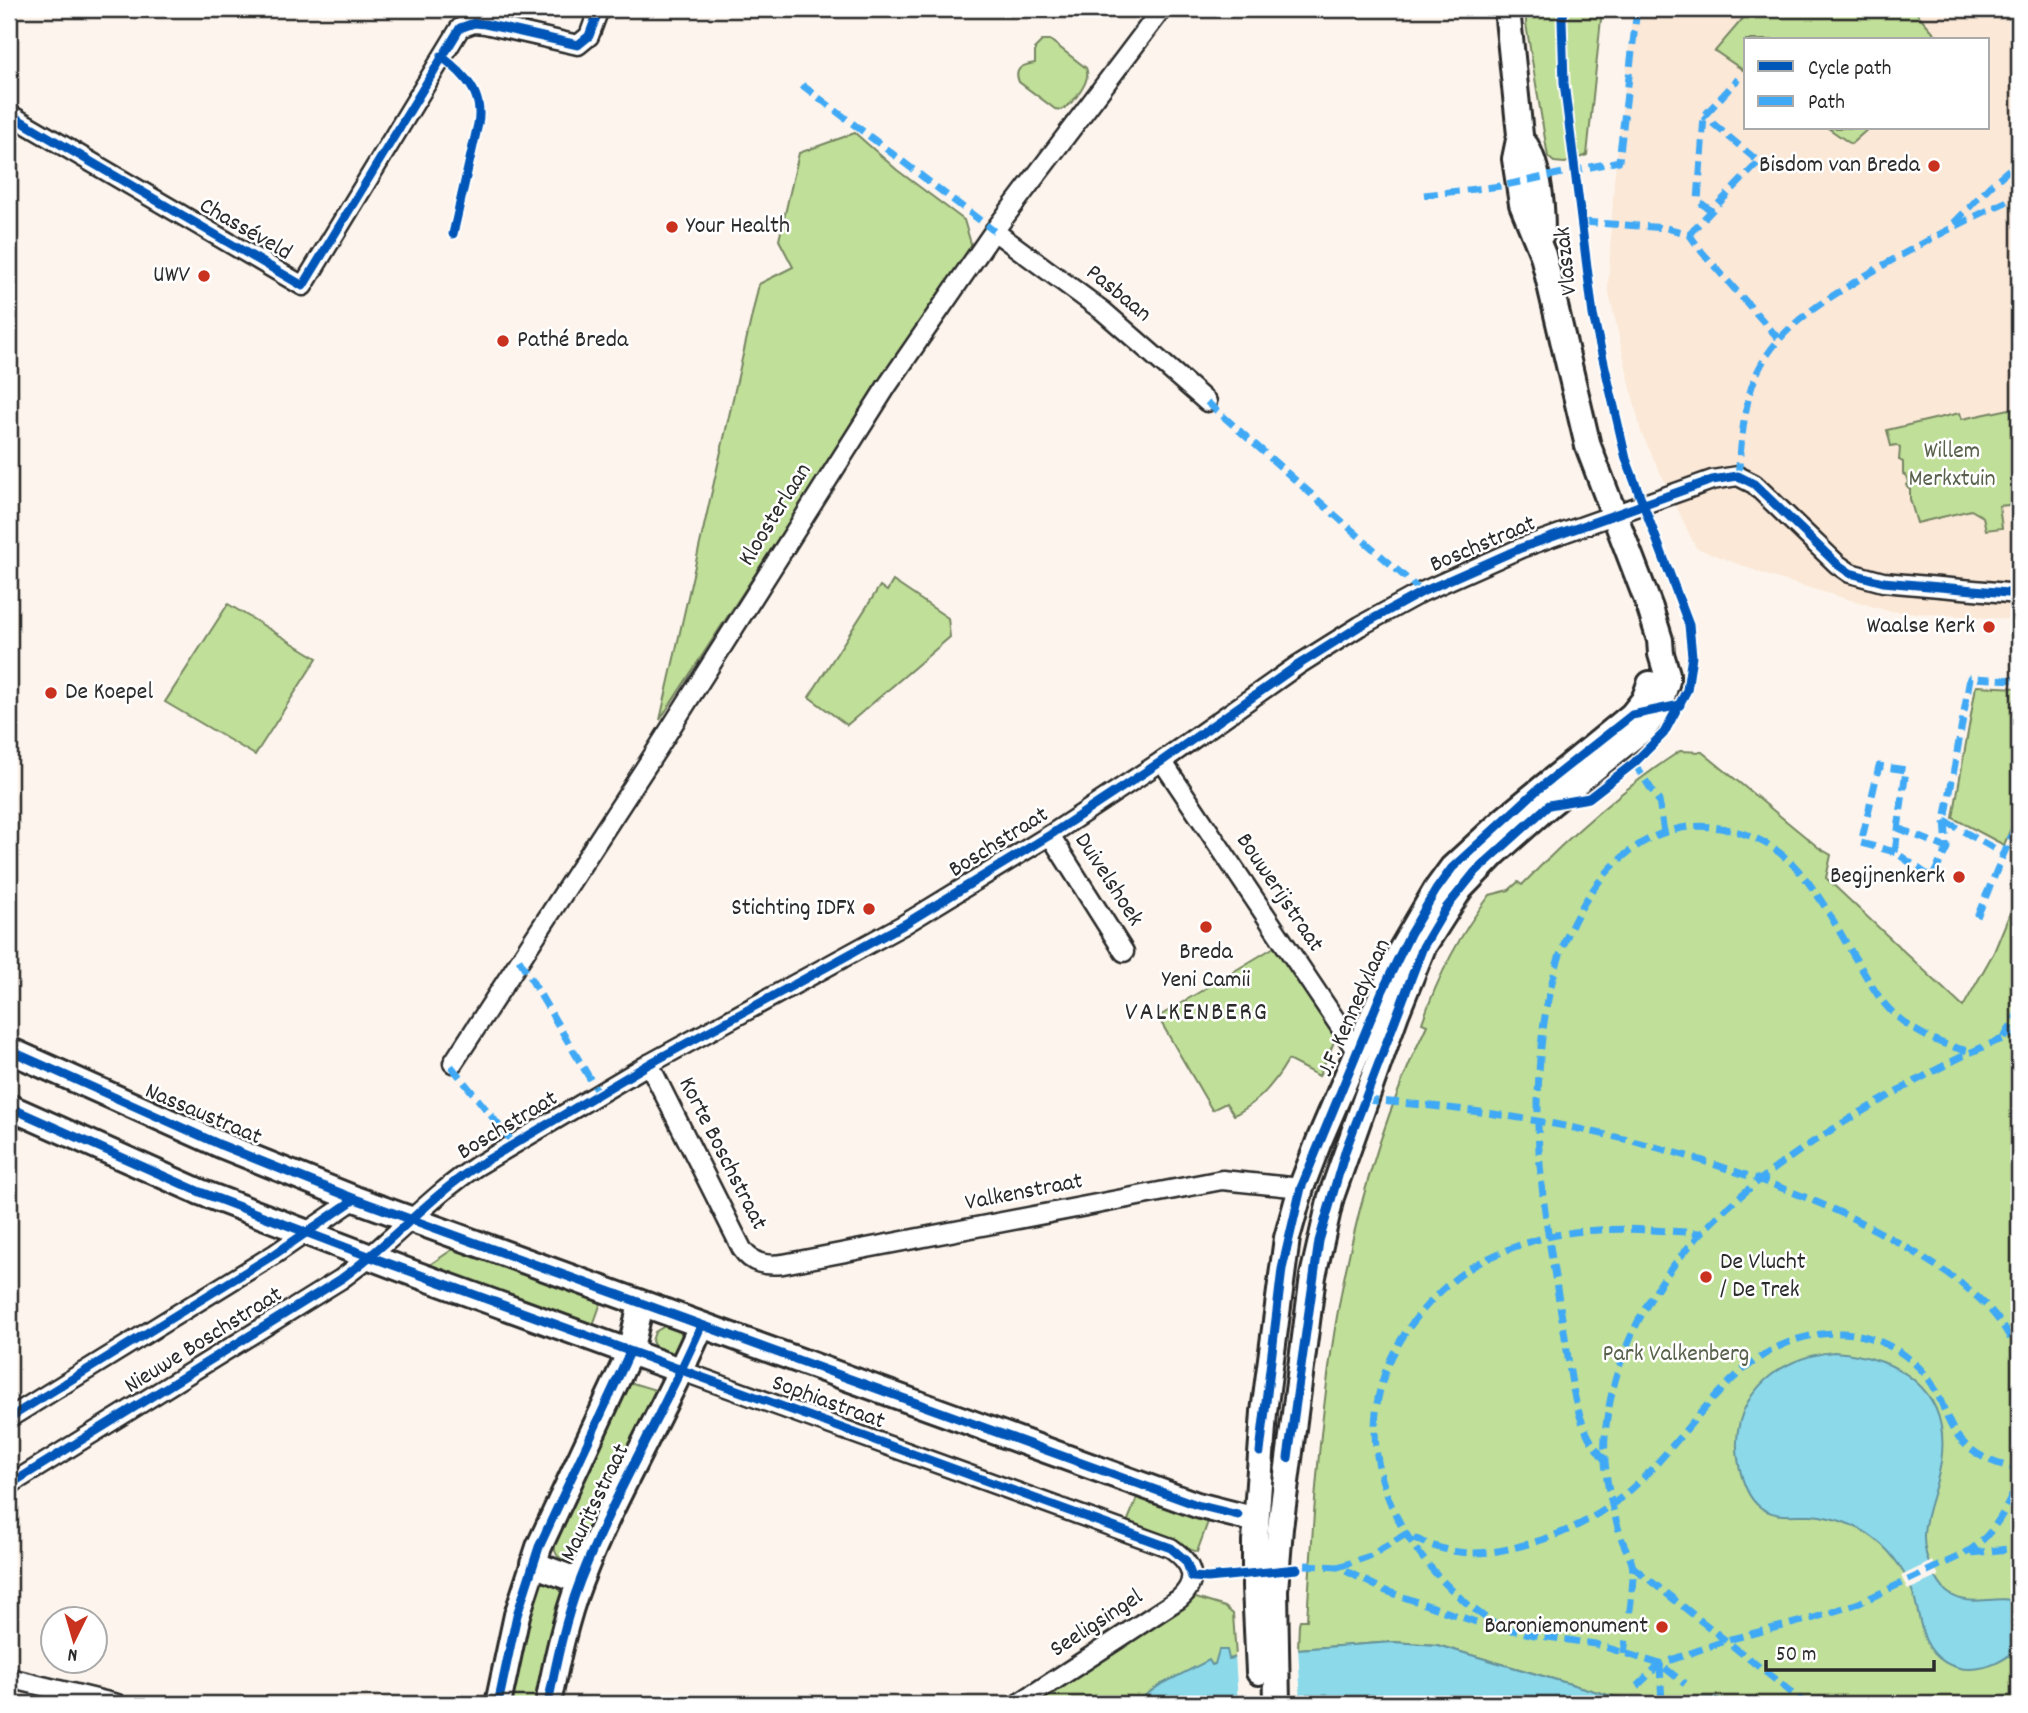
<svg xmlns="http://www.w3.org/2000/svg" width="2028" height="1713" viewBox="0 0 2028 1713" font-family="Dekko,sans-serif">
	<rect width="100%" height="100%" fill="#fdf5ed"/>
	<filter id="ink" filterUnits="userSpaceOnUse"><feTurbulence type="fractalNoise" baseFrequency=".0143" numOctaves="2"/><feDisplacementMap in="SourceGraphic" scale="14" xChannelSelector="R" yChannelSelector="G"/><feConvolveMatrix kernelMatrix="1 2 1 2 8 2 1 2 1" color-interpolation-filters="sRGB"/></filter>
	<g filter="url(#ink)">
		<path fill="#fbe8d7" fill-rule="evenodd" d="M1633,9H2019V620L1888,611L1772,577L1696,548L1641,432L1608,289L1614,180ZM1746,40H1988V128H1746Z"/>
		<g fill="#c0df98" stroke="#768562" stroke-width="2">
			<polygon points="1526,9 1602,9 1587,155 1565,163 1554,162 1548,157 1526,24"/>
			<polygon points="1751,9 1913,9 1936,35 1930,40 1746,40 1746,72 1715,51"/>
			<path d="M1043,40H1050L1086,68C1092,81 1073,104 1061,110L1055,109L1019,82C1013,68 1023,65 1035,63V48Z"/>
			<polygon points="1828,128 1869,128 1851,144"/>
			<polygon points="855,133 897,170 964,220 972,247 870,398 660,720 759,284 793,267 779,240 799,153"/>
			<polygon points="2019,407 2019,504 1999,506 2002,528 1986,530 1983,517 1971,510 1917,523 1910,499 1910,489 1906,485 1908,482 1906,476 1903,474 1903,462 1899,460 1900,448 1896,445 1891,446 1887,430 1960,413 1962,419"/>
			<polygon points="893,581 948,618 950,637 847,725 809,697 880,586 887,591"/>
			<polygon points="228,604 317,658 255,755 165,702"/>
			<polygon points="1976,686 2019,688 2019,809 2004,845 1953,818"/>
			<path d="M1680,751L1702,752L1819,848L1831,855L1826,878L1963,1007L1994,952L2019,891V1704H1741L1726,1699L1625,1700L1437,1645L1393,1642L1298,1649L1299,1624L1300,1620H1307C1319,1413 1335,1215 1427,1025L1422,1023C1438,976 1459,935 1490,895L1509,890L1518,882L1522,885C1571,834 1622,789 1680,751Z"/>
			<path d="M1276,946L1338,1033L1319,1076L1288,1060C1275,1083 1258,1103 1234,1115L1226,1103L1212,1110L1158,1017Z"/>
			<polygon points="459,1245 603,1297 591,1331 422,1270"/>
			<polygon points="668,1324 678,1328 683,1337 679,1351 670,1356 656,1350 652,1341 655,1332"/>
			<path d="M629,1382L659,1391L577,1560L571,1563C556,1559 552,1552 556,1537Z"/>
			<polygon points="1139,1493 1209,1519 1197,1552 1126,1525"/>
			<polygon points="541,1581 555,1584 564,1595 538,1704 508,1704 536,1585"/>
			<polygon points="1196,1598 1225,1607 1233,1614 1236,1657 1212,1665 1209,1661 1160,1685 1133,1704 1032,1704"/>
		</g>
		<g fill="#8bd9e9" stroke="#65939d" stroke-width="2">
			<path d="M1834,1352C1898,1357 1952,1389 1941,1462C1935,1503 1912,1529 1932,1570C1936,1578 1940,1586 1947,1592C1970,1610 1995,1593 2019,1602V1646C1994,1675 1945,1680 1926,1641C1920,1628 1919,1614 1915,1600C1909,1577 1894,1554 1875,1539C1858,1525 1833,1517 1811,1515C1793,1514 1776,1519 1760,1507C1748,1498 1742,1480 1739,1465C1726,1401 1774,1357 1834,1352Z"/>
			<polygon points="1393,1642 1437,1645 1625,1700 1716,1698 1741,1704 1133,1704 1160,1685 1209,1660 1212,1665 1215,1664 1219,1650 1227,1650 1229,1659 1298,1649"/>
		</g>
		<g fill="#fdf5ed">
			<polygon points="1932,1561 1939,1576 1908,1590 1901,1576"/>
			<polygon points="1298,1646 1301,1704 1238,1704 1235,1654"/>
			<polygon points="1621,1695 1693,1695 1692,1704 1627,1704"/>
		</g>
		<g fill="none" stroke-linecap="round" stroke-linejoin="round">
			<defs>
				<g id="street">
					<polyline points="2015,9 2019,14"/>
					<polyline points="9,114 303,286 460,28 474,23 485,24 578,45 589,36 599,9"/>
					<polyline points="994,231 1103,311 1207,402"/>
					<polyline points="1162,761 1357,1052"/>
					<polyline points="1050,835 1124,952"/>
					<polyline points="453,1063 658,748 887,386 994,231 1162,9"/>
					<path d="M649,1064L742,1249C752,1264 766,1266 783,1264L1222,1180L1301,1188"/>
					<path d="M682,1371L1171,1548C1192,1563 1200,1580 1179,1599L1018,1704"/>
					<polyline points="9,1418 275,1254 355,1199"/>
					<path d="M9,1485L341,1279C389,1245 428,1198 477,1166L649,1064L903,925L1050,835L1162,761L1298,665L1360,626L1422,592L1521,548L1712,480L1738,476L1754,484L1837,564L1850,573L1883,582L2019,594"/>
					<polyline points="9,1678 117,1704"/>
				</g>
				<g id="secondary">
					<path d="M1526,146C1539,170 1542,205 1542,233"/>
					<polyline points="9,1050 221,1145 355,1199 1197,1505 1256,1520"/>
					<polyline points="9,1107 200,1192 407,1271 682,1371"/>
					<polyline points="533,1564 579,1581"/>
					<polyline points="1259,1672 1255,1587 1255,1541 1264,1412 1287,1238 1301,1188 1319,1141 1401,950 1436,890 1452,868 1505,819 1632,715 1644,700 1650,684"/>
					<polyline points="498,1704 517,1615 539,1547 630,1352 641,1304"/>
					<path d="M548,1704C556,1663 565,1620 580,1581C614,1493 664,1412 701,1326"/>
					<polyline points="1277,1704 1275,1590 1280,1528 1313,1276 1331,1197 1396,1014 1423,947 1460,889 1495,853 1549,805 1644,728 1658,710 1667,681 1667,674 1661,654 1660,640 1650,608 1588,446 1543,255 1522,204 1515,159 1520,135 1507,9"/>
				</g>
			</defs>
			<use href="#street" stroke="#2b2b2b" stroke-width="23"/>
			<use href="#secondary" stroke="#2b2b2b" stroke-width="30"/>
			<use href="#street" stroke="#fff" stroke-width="18"/>
			<use href="#secondary" stroke="#fff" stroke-width="24"/>
			<g stroke="#3fa9f5" stroke-width="7" stroke-dasharray="14 7" stroke-linecap="butt">
				<polyline points="802,85 994,231"/>
				<polyline points="1424,195 1501,186 1619,161 1637,9"/>
				<polyline points="1712,211 1698,201 1704,116 1738,79"/>
				<polyline points="1583,222 1666,228 1689,234 1702,252 1778,338"/>
				<polyline points="1954,223 1991,185 2019,161"/>
				<polyline points="1689,234 1759,162 1704,116"/>
				<polyline points="1207,402 1422,592"/>
				<path d="M1738,476C1742,441 1743,399 1760,367C1782,325 1824,301 1863,277C1914,247 1965,220 2019,196"/>
				<polyline points="1634,763 1659,801 1664,832"/>
				<polyline points="1945,821 2004,854"/>
				<polyline points="1898,828 1947,848"/>
				<polyline points="1895,852 1861,843 1879,766 1906,770 1895,852 1932,878 1947,848 1945,821 1970,678 2019,680"/>
				<polyline points="1977,917 2019,818"/>
				<polyline points="519,959 599,1094"/>
				<polyline points="2004,1038 2019,1011"/>
				<polyline points="451,1066 514,1144"/>
				<path d="M1364,1100C1490,1109 1614,1130 1734,1171C1803,1194 1869,1222 1930,1262C1969,1287 2002,1312 2019,1357"/>
				<path d="M1604,1459C1597,1450 1590,1441 1586,1431C1571,1399 1569,1359 1563,1324C1552,1258 1539,1191 1538,1123C1537,1034 1549,927 1617,862C1642,838 1676,823 1712,827C1797,836 1819,900 1860,966C1869,981 1878,998 1891,1011C1913,1033 1943,1046 1973,1052"/>
				<polyline points="1971,1553 2009,1549 2019,1551"/>
				<polyline points="1305,1565 1338,1567 1386,1591 1476,1622 1535,1635 1595,1644 1660,1664 1685,1684"/>
				<path d="M1338,1567L1370,1556L1406,1534C1450,1556 1476,1558 1524,1545C1553,1538 1585,1524 1610,1506C1689,1451 1730,1332 1840,1333C1877,1333 1920,1358 1936,1391C1944,1406 1948,1425 1959,1438C1974,1456 1997,1465 2019,1469"/>
				<polyline points="1633,1567 1806,1704"/>
				<path d="M1503,1629C1400,1567 1331,1439 1408,1329C1426,1304 1449,1280 1477,1264C1554,1223 1615,1227 1699,1233"/>
				<path d="M1624,1654C1626,1636 1636,1578 1632,1564C1630,1556 1625,1548 1622,1540C1610,1503 1601,1464 1606,1426C1626,1268 1753,1173 1882,1100C1926,1075 1971,1049 2019,1033"/>
				<polyline points="1660,1664 1662,1704"/>
				<path d="M1637,1686L1660,1664L1727,1640L1814,1618L1859,1603L1964,1554C1993,1537 2007,1509 2019,1479"/>
			</g>
			<defs>
				<g id="cycleway">
					<path d="M441,56C464,74 484,93 478,124L453,234"/>
					<polyline points="9,114 303,286 460,28 474,23 485,24 578,45 589,36 599,9"/>
					<polyline points="9,1050 221,1145 355,1199 1197,1505 1238,1515"/>
					<polyline points="9,1107 200,1192 371,1257 1171,1548 1186,1561 1192,1577 1208,1578 1297,1569"/>
					<polyline points="9,1418 275,1254 355,1199"/>
					<polyline points="1260,1452 1282,1269 1301,1188 1381,994 1410,934 1436,890 1452,868 1536,791 1632,715 1680,705"/>
					<polyline points="1288,1458 1319,1241 1346,1149 1423,947 1446,908 1475,872 1549,805 1589,798 1634,763 1664,733 1687,690 1692,656 1689,625 1626,459 1593,315 1564,83 1562,19 1565,9"/>
					<path d="M9,1485L341,1279C389,1245 428,1198 477,1166L649,1064L903,925L1050,835L1162,761L1298,665L1360,626L1422,592L1521,548L1712,480L1738,476L1754,484L1837,564L1850,573L1883,582L2019,594"/>
					<polyline points="498,1704 517,1615 539,1547 630,1352"/>
					<path d="M548,1704C556,1663 565,1620 580,1581C614,1493 664,1412 701,1326"/>
				</g>
			</defs>
			<use href="#cycleway" stroke="#fff" stroke-width="13"/>
			<use href="#cycleway" stroke="#0057b8" stroke-width="9"/>
		</g>
	</g>
	<g fill="#c8321e" stroke="#fff" stroke-width="2.5">
		<circle cx="1934" cy="166" r="7"/>
		<circle cx="672" cy="227" r="7"/>
		<circle cx="204" cy="276" r="7"/>
		<circle cx="503" cy="341" r="7"/>
		<circle cx="1989" cy="627" r="7"/>
		<circle cx="51" cy="693" r="7"/>
		<circle cx="1959" cy="877" r="7"/>
		<circle cx="869" cy="909" r="7"/>
		<circle cx="1206" cy="927" r="7"/>
		<circle cx="1706" cy="1277" r="7"/>
		<circle cx="1662" cy="1627" r="7"/>
	</g>
	<g text-anchor="middle" dominant-baseline="central" stroke-width="5" stroke-linejoin="round" paint-order="stroke">
		<g font-size="24" fill="#2b2b2b" stroke="#fff" text-anchor="end">
			<text x="1920" y="166">Bisdom van Breda</text>
			<text x="686" y="227" text-anchor="start">Your Health</text>
			<text x="190" y="276">UWV</text>
			<text x="517" y="341" text-anchor="start">Pathé Breda</text>
			<text x="1975" y="627">Waalse Kerk</text>
			<text x="65" y="693" text-anchor="start">De Koepel</text>
			<text x="1945" y="877">Begijnenkerk</text>
			<text x="855" y="909">Stichting IDFX</text>
			<text x="1206" y="953" text-anchor="middle">Breda<tspan x="1206" dy="28">Yeni Camii</tspan></text>
			<text x="1720" y="1263" text-anchor="start">De Vlucht<tspan x="1720" dy="28">/ De Trek</tspan></text>
			<text x="1648" y="1627">Baroniemonument</text>
		</g>
		<g font-size="24" fill="#2b2b2b" stroke="#fff">
			<text transform="translate(245 230) rotate(30)">Chasséveld</text>
			<text transform="translate(1567 261) rotate(-96)">Vlaszak</text>
			<text transform="translate(1118 294) rotate(39)">Pasbaan</text>
			<text transform="translate(776 515) rotate(-58)">Kloosterlaan</text>
			<text transform="translate(1483 545) rotate(-23)">Boschstraat</text>
			<text transform="translate(999 843) rotate(-32)">Boschstraat</text>
			<text transform="translate(1108 880) rotate(57)">Duivelshoek</text>
			<text transform="translate(1279 893) rotate(56)">Bouwerijstraat</text>
			<text transform="translate(1355 1008) rotate(-66)">J.F. Kennedylaan</text>
			<text transform="translate(203 1115) rotate(23)">Nassaustraat</text>
			<text transform="translate(508 1126) rotate(-31)">Boschstraat</text>
			<text transform="translate(722 1154) rotate(63)">Korte Boschstraat</text>
			<text transform="translate(1024 1193) rotate(-11)">Valkenstraat</text>
			<text transform="translate(204 1341) rotate(-32)">Nieuwe Boschstraat</text>
			<text transform="translate(828 1403) rotate(20)">Sophiastraat</text>
			<text transform="translate(596 1503) rotate(-64)">Mauritsstraat</text>
			<text transform="translate(1097 1624) rotate(-33)">Seeligsingel</text>
		</g>
		<g font-size="24" fill="#58614c" stroke="#fff">
			<text x="1952" y="452">Willem<tspan x="1952" dy="28">Merkxtuin</tspan></text>
			<text x="1676" y="1355">Park Valkenberg</text>
		</g>
		<g font-size="26" letter-spacing="2" fill="#2b2b2b" stroke="#fff">
			<text x="1197" y="1013">VALKENBERG</text>
		</g>
	</g>
	<rect width="2028" height="1713" fill="none" stroke="#fff" stroke-width="35"/>
	<rect x="18" y="18" width="1993" height="1678" fill="none" stroke="#2b2b2b" stroke-width="2.5" filter="url(#ink)"/>
	<rect x="1744" y="38" width="245" height="91" fill="#ffffff" stroke="#aaaaaa" stroke-width="2"/>
	<rect x="1758" y="61" width="35" height="10" fill="#0057b8" stroke="#aaaaaa" stroke-width="2"/>
	<text x="1808" y="74" font-size="21" fill="#2b2b2b">Cycle path</text>
	<rect x="1758" y="96" width="35" height="10" fill="#3fa9f5" stroke="#aaaaaa" stroke-width="2"/>
	<text x="1808" y="108" font-size="21" fill="#2b2b2b">Path</text>
	<g transform="translate(74 1640) rotate(185)"><circle r="33" fill="#ffffff" stroke="#aaaaaa" stroke-width="2"/>
	<path d="M0-5L12 26L0 18L-12 26Z" fill="#c8321e"/>
	<text y="-10" font-size="19" font-weight="bold" text-anchor="middle" fill="#2b2b2b">N</text>
	</g>
	<path d="M1766 1660v10h168v-10" fill="none" stroke="#2b2b2b" stroke-width="3.5"/>
	<text x="1776" y="1660" font-size="21" fill="#2b2b2b" stroke="#ffffff" stroke-width="5" paint-order="stroke">50 m</text>
</svg>
